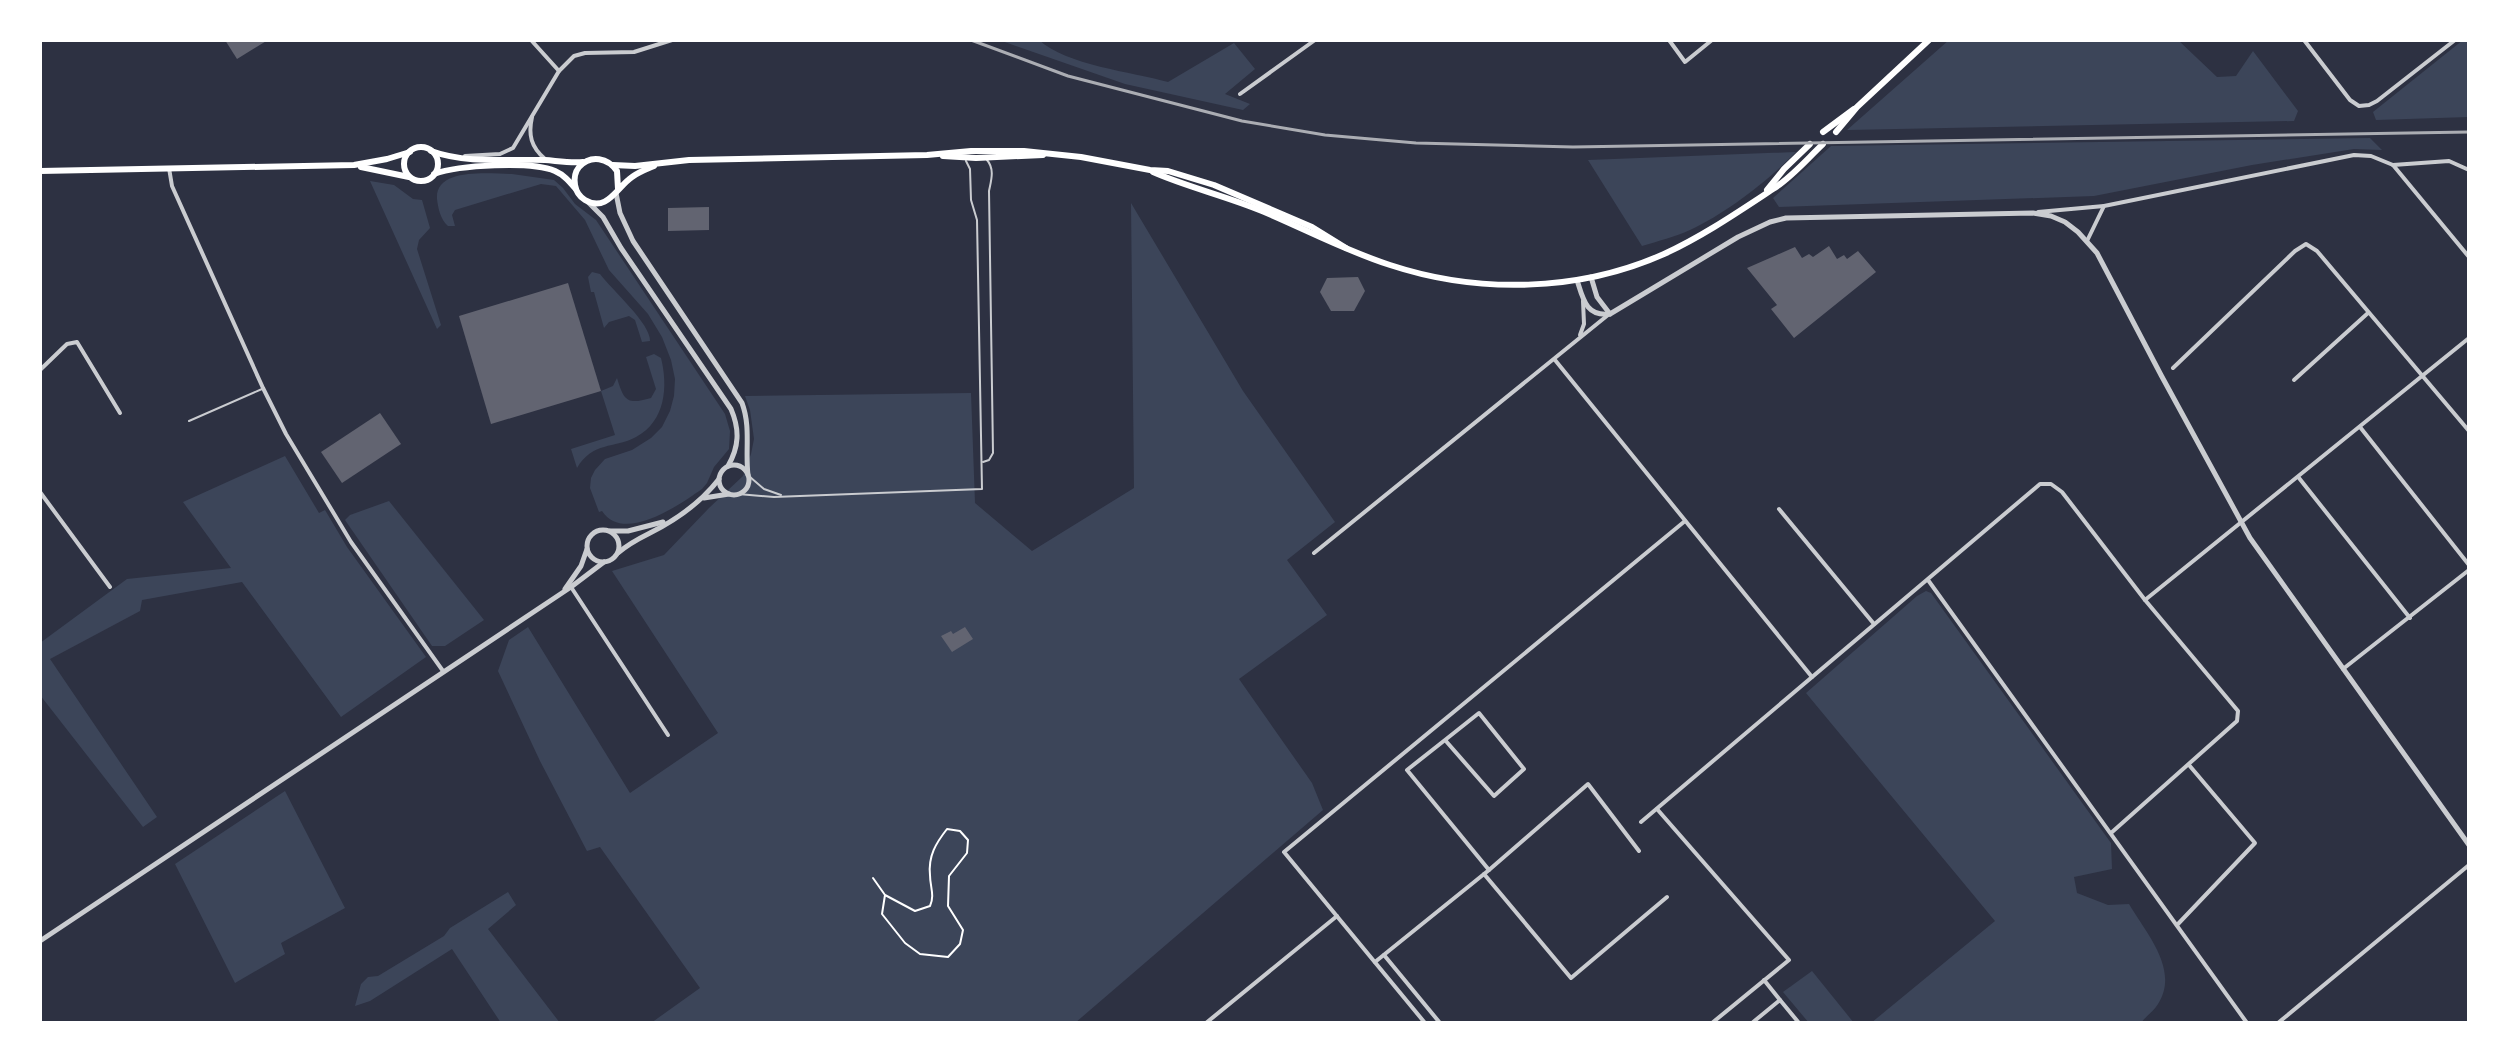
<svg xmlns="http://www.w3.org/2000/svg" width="2509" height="1063" viewBox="0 0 2509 1063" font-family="'Fira Sans Condensed',sans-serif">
	<rect width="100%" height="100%" fill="#2d3142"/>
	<g fill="#3c4559">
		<path d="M999,40H1039C1066,65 1132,72 1168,82L1234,43L1255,69L1225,94L1250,104L1243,110L1125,84Z"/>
		<polygon points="1949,40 2178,40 2217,77 2236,76 2253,51 2298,111 2294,121 1847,130"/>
		<polygon points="2463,40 2469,40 2469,117 2376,120 2373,112"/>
		<polygon points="2370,138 2382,150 2354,149 2252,165 2094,196 1779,207 1773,198 1831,146"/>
		<path d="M1796,152C1769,180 1727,213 1690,230C1675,237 1658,241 1642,246L1588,160Z"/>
		<path d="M512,174L554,180L563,188L575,204L596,220L725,414L730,431L729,449L714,467L707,483L702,489C679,505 624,544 602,511L599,512L590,488L591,478L595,470L605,459L632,450L651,438L662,427L670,411L674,396L675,379L671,360L662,337L648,314L609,270L585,220L556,186L541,184L455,210L452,215L455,226H448C440,219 438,207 437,199C435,167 490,174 512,174Z"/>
		<polygon points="370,181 394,185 413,199 422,200 430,228 419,240 417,249 441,325 437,329"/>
		<polygon points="1131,203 1243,391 1335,522 1287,560 1327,615 1239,679 1312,783 1323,810 1075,1023 651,1023 700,988 600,847 587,851 540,761 498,671 509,640 528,627 630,793 718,733 612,571 664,555 709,508 743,476 751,454 754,439 750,410 745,396 971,393 975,503 1032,551 1134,488"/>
		<path d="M592,272L600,274C612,290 651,324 650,341L642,342L635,320L629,316L609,322L604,328L594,292H591L588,277Z"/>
		<path d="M654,354L661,358C668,386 666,421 636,437C614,449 593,441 577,468L571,449L615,435L601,391L613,386L617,378C624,401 627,405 651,398L656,389L646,357Z"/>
		<polygon points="285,456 319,513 325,510 347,547 426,657 341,717 242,582 142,600 140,611 50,659 157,817 143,827 40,695 40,643 127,579 231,568 183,502"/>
		<polygon points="389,501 484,620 445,646 432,646 345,520 350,515"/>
		<path d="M1926,591L1931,593L2111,843L2112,869L2074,877L2077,893L2108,905L2129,904C2146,933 2180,970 2158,1004C2154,1011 2146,1016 2141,1023H1871L1995,921L1806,693L1917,596Z"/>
		<polygon points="285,791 345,908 281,943 285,954 235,983 175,864"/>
		<polygon points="508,892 516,905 488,929 560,1023 501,1023 452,949 370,1001 355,1006 361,984 368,977 378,976 444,936 450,928"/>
		<polygon points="1812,971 1854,1023 1809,1023 1783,992"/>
	</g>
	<g fill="#626471">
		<polygon points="225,40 268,40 237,59"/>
		<polygon points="709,207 709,230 668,231 668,208"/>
		<polygon points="1829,246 1837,259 1844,255 1847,259 1858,251 1876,272 1794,338 1771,309 1777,305 1747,268 1795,247 1802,258 1809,254 1813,257"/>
		<polygon points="1358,277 1365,291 1354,311 1331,311 1320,292 1327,278"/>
		<polygon points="568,283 601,391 491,424 459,316"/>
		<polygon points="380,413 401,444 342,483 321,452"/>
		<polygon points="965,627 973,639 952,652 941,636 951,631 953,634"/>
	</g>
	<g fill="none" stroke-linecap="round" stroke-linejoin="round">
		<path stroke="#fff" stroke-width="2" d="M873,878L885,895L882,914L905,943L920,954L948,957L960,944L963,930L948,906L949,876L967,853L968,840L960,831L947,829C936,843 928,856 930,875C930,887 935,895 930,906L915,911L885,895"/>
		<g stroke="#caccd0" stroke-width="2">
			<polyline points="189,421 262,389"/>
			<path d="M983,462L989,460L993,453L989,191C991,181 995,169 987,160"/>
			<polyline points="750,477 764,489 781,495"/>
			<polyline points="738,494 774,497 982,489 977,220 971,200 970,169 966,161"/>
		</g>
		<g stroke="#caccd0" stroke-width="4">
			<polyline points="531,40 559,71"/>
			<polyline points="1669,40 1685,62 1712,40"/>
			<polyline points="2304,40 2350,100 2359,106 2369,105 2377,101 2455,40"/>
			<polyline points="1240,94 1315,40"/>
			<path d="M532,117C528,135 531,147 545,159"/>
			<polyline points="465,156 500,154 513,148 559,71 574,56 585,53 634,52 672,40"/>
			<polyline points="2393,165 2449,161 2469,170"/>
			<polyline points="169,168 172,186 263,388 286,434 351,542 443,671"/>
			<polyline points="2038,212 2104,206"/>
			<polyline points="2087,241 2104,206 2354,155 2371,156 2393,165 2469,257"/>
			<polyline points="1580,335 1584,324 1583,301"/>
			<polyline points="1555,360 1812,677"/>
			<polyline points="2173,368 2295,251 2306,244 2317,251 2469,431"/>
			<polyline points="40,370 67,344 77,342 120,413"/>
			<polyline points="2294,380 2368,313"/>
			<polyline points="2360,427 2469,565"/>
			<polyline points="2299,478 2410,618"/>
			<polyline points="40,492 110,587"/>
			<polyline points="1779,509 1874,624"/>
			<polyline points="1314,553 1608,315"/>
			<polyline points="1928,580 2247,1023"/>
			<polyline points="571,587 668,735"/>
			<polyline points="2145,600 2469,338"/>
			<polyline points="2343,669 2469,570"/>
			<polyline points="1445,740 1479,713 1524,769 1494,796 1445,740 1407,770 1489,870"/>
			<polyline points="1657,809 1789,960 1712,1023"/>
			<polyline points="1641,822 2040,484 2051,484 2062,492 2145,600 2238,711 2237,721 2111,833"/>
			<polyline points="1484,874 1571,978 1667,897"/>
			<polyline points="2178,924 2255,843 2189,765"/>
			<polyline points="1384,955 1440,1023"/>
			<polyline points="1375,962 1489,870 1588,784 1639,851"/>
			<polyline points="1764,980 1780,1000"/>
			<polyline points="1206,1023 1337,916"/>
			<polyline points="1425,1023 1284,852 1685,521"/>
			<polyline points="1752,1023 1780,1000 1799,1023"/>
			<polyline points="2278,1023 2469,865"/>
		</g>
		<g stroke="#caccd0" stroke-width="5">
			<path d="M616,193L620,213L633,241L742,403C751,427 745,450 748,475"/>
			<path d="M589,203L603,217L621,248L731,409C740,430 739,447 728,466"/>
			<polyline points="1591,277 1597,297 1610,314"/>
			<path d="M1577,280C1583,299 1586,317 1610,314L1738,237L1770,222L1786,218L2033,213L2051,216L2065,222L2078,232L2097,253L2161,375L2250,538L2469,845"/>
			<circle cx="734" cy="480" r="15"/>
			<polyline points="704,498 729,494"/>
			<circle cx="603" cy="546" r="16"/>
			<polyline points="610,531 628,531 663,522"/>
			<path d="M618,553C628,544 638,539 650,533C676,520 702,501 719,479"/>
			<polyline points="565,589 581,566 587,549"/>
			<polyline points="40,941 571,587 604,562"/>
		</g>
		<g stroke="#fff" stroke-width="6">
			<polyline points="1823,132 1854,109"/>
			<polyline points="1836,132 1857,107 1929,40"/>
			<circle cx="421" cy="164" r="17"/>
			<path d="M431,151C467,164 507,159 545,160C558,161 569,163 583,162"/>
			<polyline points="943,156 976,158 1043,155"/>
			<polyline points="613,165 635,166 689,160 927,155 971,151 1024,151 1081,157 1150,170 1168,171 1214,185 1312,227 1346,248"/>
			<polyline points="361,167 409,177"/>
			<polyline points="40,171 354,165 387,159 410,152"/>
			<path d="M1153,172C1187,187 1226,196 1262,211C1305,229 1346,251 1390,265C1478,294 1579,292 1664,254C1703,236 1738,212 1773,189C1791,178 1807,159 1823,144"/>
			<path d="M434,174C459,165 531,161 555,171C564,175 569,181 575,188"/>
			<path d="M618,189L617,171C608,158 591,154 579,167C575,172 574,179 575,185C576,191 580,197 585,200C607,213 617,187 632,177C639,172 647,169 654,166"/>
			<polyline points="1767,190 1784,169 1810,144"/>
		</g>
		<polyline stroke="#abadb3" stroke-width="3" points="971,40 1068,76 1242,121 1325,135 1416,143 1573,147 2469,132"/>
	</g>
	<rect width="2509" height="1063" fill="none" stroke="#ffffff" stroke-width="84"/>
</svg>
